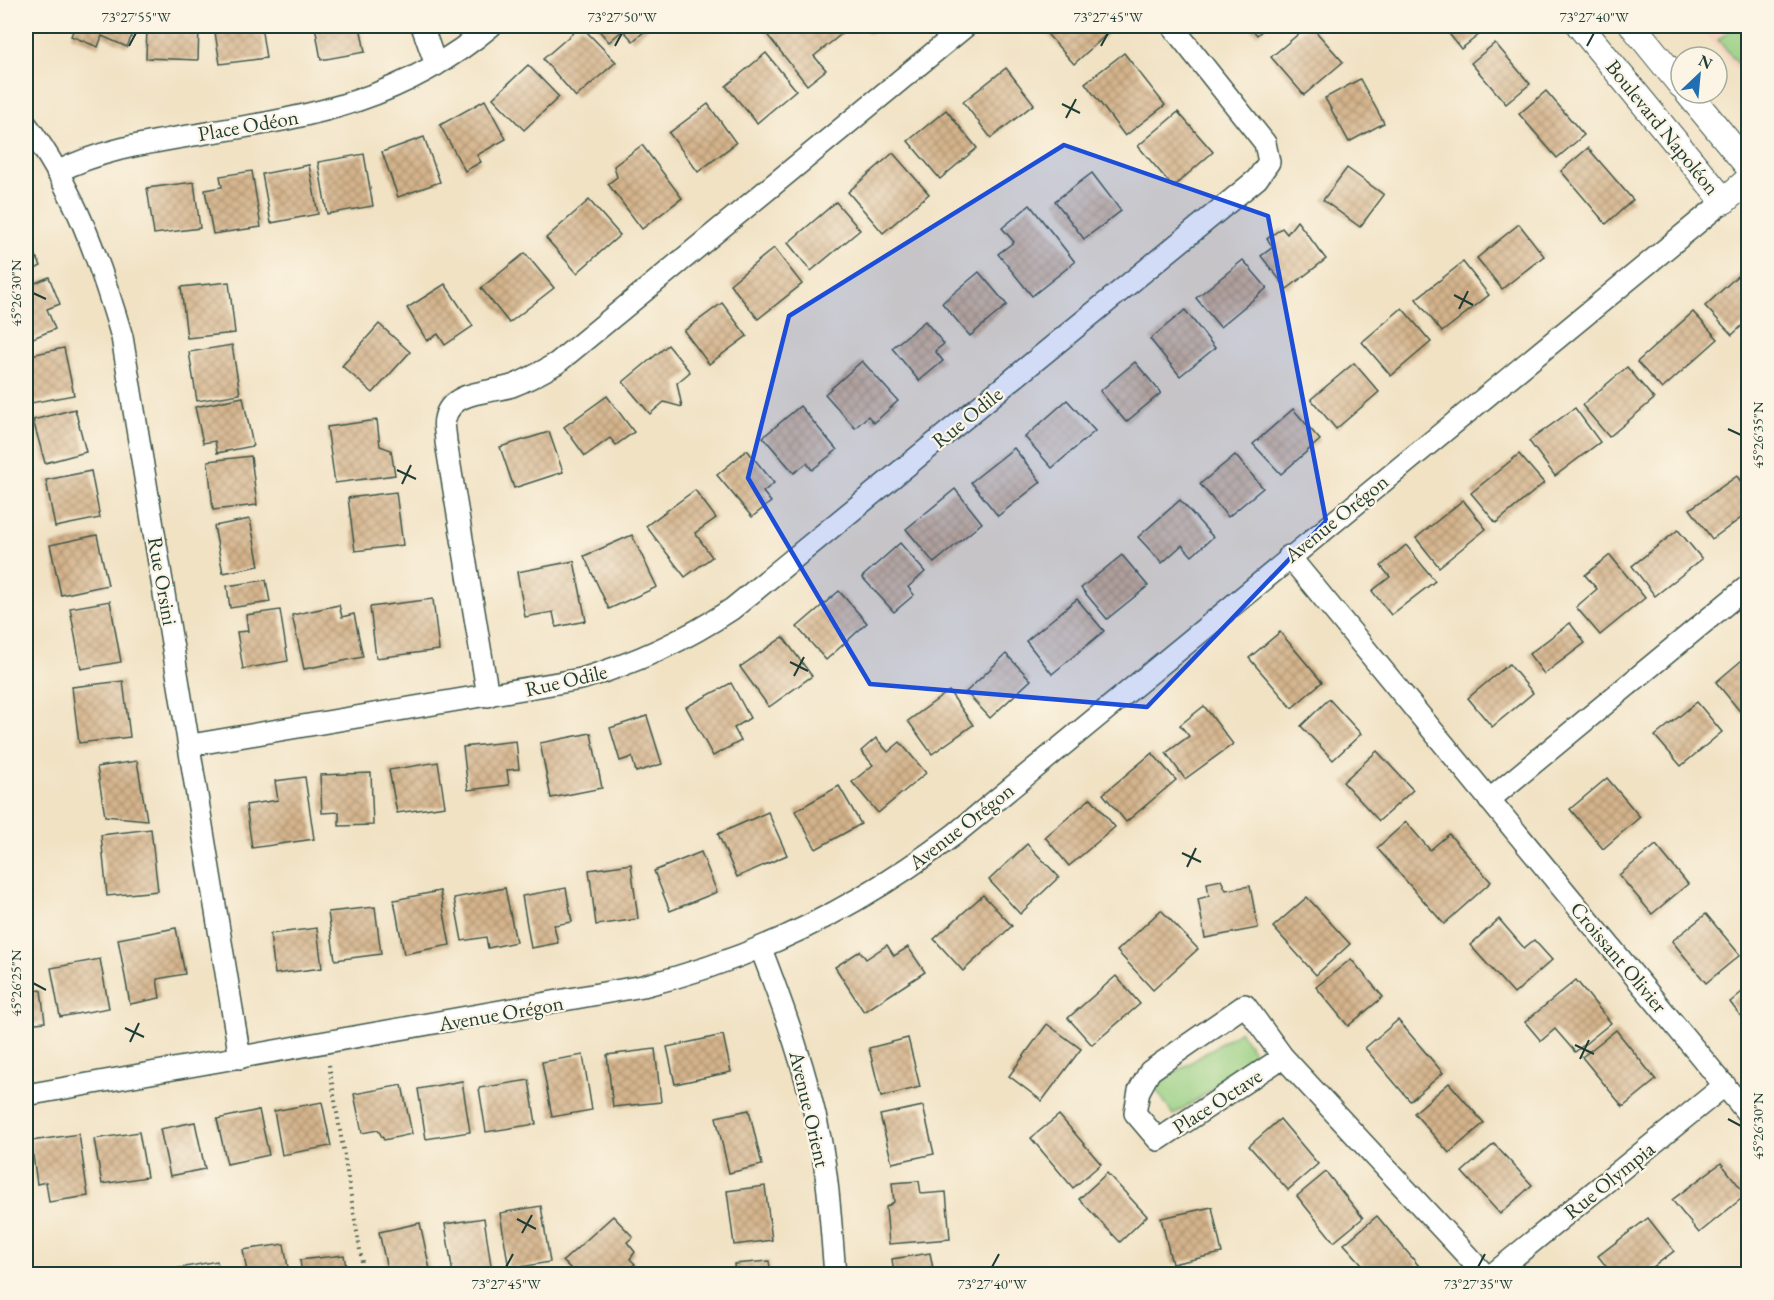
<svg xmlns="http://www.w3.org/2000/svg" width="1774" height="1300" viewBox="0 0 1774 1300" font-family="'EB Garamond',serif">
	<defs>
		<pattern id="building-cross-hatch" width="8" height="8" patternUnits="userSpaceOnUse" patternTransform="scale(1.5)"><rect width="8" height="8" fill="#d5b48c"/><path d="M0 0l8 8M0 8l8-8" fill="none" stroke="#ac9473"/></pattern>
	</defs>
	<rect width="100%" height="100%" fill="#fcf5e5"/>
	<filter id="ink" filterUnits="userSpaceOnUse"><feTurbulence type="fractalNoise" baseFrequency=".0167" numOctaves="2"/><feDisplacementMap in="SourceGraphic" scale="12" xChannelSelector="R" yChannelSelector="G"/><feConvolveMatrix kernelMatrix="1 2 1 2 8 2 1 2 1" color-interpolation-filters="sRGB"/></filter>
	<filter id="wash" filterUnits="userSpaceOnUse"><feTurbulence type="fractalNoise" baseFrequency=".008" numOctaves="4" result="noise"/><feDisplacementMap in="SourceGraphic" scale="24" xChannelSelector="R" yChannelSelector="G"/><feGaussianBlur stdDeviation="1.35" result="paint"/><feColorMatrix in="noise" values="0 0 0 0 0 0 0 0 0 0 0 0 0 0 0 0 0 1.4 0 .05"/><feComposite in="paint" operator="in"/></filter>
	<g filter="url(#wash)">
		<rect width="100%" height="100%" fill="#f1e2c4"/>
		<polygon fill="#f4d3c0" points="1699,26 1748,26 1748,84"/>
		<g fill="#96ce81" stroke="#5a865a" stroke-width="1.5">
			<polygon points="1735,26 1748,26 1748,76 1718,40"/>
			<polygon points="1240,1031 1259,1059 1173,1115 1154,1086"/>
		</g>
		<g id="blocks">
			<g fill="url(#building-cross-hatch)">
				<polygon points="75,26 136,26 127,47 102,36 98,47 71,36"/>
				<polygon points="147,26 199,26 198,60 146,58"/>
				<polygon points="214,26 261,26 266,58 220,64"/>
				<polygon points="315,26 360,26 365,52 321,60"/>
				<polygon points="581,26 616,62 576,97 543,59"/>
				<polygon points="595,26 651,26 633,41 623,30 609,42"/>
				<polygon points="773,26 838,26 844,32 814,56 826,70 807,85 765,32"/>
				<polygon points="863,26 879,26 869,34"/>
				<polygon points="1040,26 1101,26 1108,33 1074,64"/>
				<polygon points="1249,26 1267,26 1257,35"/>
				<polygon points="1308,26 1311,26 1343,62 1304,95 1271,57"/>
				<polygon points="1443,26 1490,26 1461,49"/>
				<polygon points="1495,43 1530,84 1506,104 1471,63"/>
				<polygon points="766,53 796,90 757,123 726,86"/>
				<polygon points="1124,53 1165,105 1125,136 1085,83"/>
				<polygon points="528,65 559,97 524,130 493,98"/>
				<polygon points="1006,68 1034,104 991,138 963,102"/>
				<polygon points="1360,79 1384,123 1349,142 1325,98"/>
				<polygon points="1546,91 1584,135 1557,158 1519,114"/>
				<polygon points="485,100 506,139 477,155 481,162 465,171 440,125"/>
				<polygon points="708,104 736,143 698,172 669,133"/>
				<polygon points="946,110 977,148 940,179 908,141"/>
				<polygon points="1178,112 1213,152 1173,187 1138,146"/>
				<polygon points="424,137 440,182 398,197 382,152"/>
				<polygon points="642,145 682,198 642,229 608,184 617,177 614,166"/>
				<polygon points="1588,148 1633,200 1606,224 1561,171"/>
				<polygon points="893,153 929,194 883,233 848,192"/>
				<polygon points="364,154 373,206 327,214 318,162"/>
				<polygon points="309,165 318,214 271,223 262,174"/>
				<polygon points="1347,168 1384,195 1360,227 1323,200"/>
				<polygon points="252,171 261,227 213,234 205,190 222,187 220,176"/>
				<polygon points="1092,173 1121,211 1084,239 1055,201"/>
				<polygon points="194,182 200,228 154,234 147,188"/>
				<polygon points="589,200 620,235 577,273 546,238"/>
				<polygon points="836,202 860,230 811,271 788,243"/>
				<polygon points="1030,205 1075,262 1032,296 998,254 1014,242 1002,228"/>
				<polygon points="1297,221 1326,259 1287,289 1261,256 1273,247 1267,239 1282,228 1287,234"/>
				<polygon points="1519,224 1544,256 1502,289 1477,258"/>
				<polygon points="26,236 41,266 26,274"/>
				<polygon points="774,248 802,284 758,319 730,284"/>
				<polygon points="525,253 554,288 509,323 481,288"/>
				<polygon points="1243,260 1267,288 1220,327 1196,298"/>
				<polygon points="1463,262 1489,295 1442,332 1416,299"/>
				<polygon points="1748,266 1748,320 1732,335 1705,306"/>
				<polygon points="979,272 1007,305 970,336 942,303"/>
				<polygon points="49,277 60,304 47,309 55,329 26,341 26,287"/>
				<polygon points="229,282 235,333 187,338 181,287"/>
				<polygon points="445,284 473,326 445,345 438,334 427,341 407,308"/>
				<polygon points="722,303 747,336 709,364 684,331"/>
				<polygon points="1402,308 1431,342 1391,376 1362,342"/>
				<polygon points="1185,310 1215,348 1180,376 1150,339"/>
				<polygon points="1693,312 1718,339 1662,389 1637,362"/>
				<polygon points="925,321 944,344 935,351 943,361 919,381 892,348"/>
				<polygon points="379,324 410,352 373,393 342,366"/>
				<polygon points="232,345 240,394 197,401 189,352"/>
				<polygon points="668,345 690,372 677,383 682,407 664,402 650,414 623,382"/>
				<polygon points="64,348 74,395 31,403 26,377 26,356"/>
				<polygon points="862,361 898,401 874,423 868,416 855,428 825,394"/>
				<polygon points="1135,362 1161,393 1126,422 1100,391"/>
				<polygon points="1354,363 1379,392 1336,429 1311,399"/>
				<polygon points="1627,367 1654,399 1609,437 1582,405"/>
				<polygon points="607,396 634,432 616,445 610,438 585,456 564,427"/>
				<polygon points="243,397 253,446 217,453 215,441 203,443 195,407"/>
				<polygon points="1067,400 1095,431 1052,468 1025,437"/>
				<polygon points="800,406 837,450 812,470 807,463 794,473 763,437"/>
				<polygon points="1575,408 1600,442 1555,476 1529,441"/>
				<polygon points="75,409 86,452 45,463 33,420"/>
				<polygon points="1293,409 1320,440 1281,474 1253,444"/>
				<polygon points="377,420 380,446 391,450 395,475 335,483 327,427"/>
				<polygon points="549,432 563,472 514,488 500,447"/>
				<polygon points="1014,448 1041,482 998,516 971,482"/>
				<polygon points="747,450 774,483 763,492 771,502 752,517 717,475"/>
				<polygon points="1519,454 1544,483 1496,523 1471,493"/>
				<polygon points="1235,455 1263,488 1228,517 1200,484"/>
				<polygon points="251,456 257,505 213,510 208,461"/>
				<polygon points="91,471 100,518 55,527 46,480"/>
				<polygon points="1737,476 1748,492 1748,513 1712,539 1690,509"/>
				<polygon points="955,489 982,523 934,563 906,529"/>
				<polygon points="695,490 716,518 695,533 712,557 685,577 646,526"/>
				<polygon points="396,492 403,545 355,551 348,498"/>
				<polygon points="1180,500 1213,537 1192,556 1182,545 1162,563 1138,537"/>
				<polygon points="1463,500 1486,529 1439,567 1416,538"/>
				<polygon points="250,519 259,566 223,573 214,526"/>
				<polygon points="1678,530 1702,559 1655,596 1632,566"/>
				<polygon points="97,535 108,585 61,595 50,545"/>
				<polygon points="632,535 657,587 609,609 584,556"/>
				<polygon points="900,543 925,572 908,587 914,595 894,612 862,577"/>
				<polygon points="1406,545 1435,581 1391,615 1372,591 1390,577 1381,566"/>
				<polygon points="1122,555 1148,586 1107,619 1081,588"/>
				<polygon points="1610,555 1645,598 1600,635 1576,607 1597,589 1585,575"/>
				<polygon points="574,561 586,621 556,627 553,612 525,617 517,572"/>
				<polygon points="266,580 270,602 230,608 227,586"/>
				<polygon points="839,591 867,623 826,660 797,627"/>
				<polygon points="433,599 439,650 376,658 370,607"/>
				<polygon points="1077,599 1104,631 1052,674 1026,641"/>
				<polygon points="110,601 121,662 81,669 70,608"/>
				<polygon points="339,605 342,617 354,614 363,657 304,669 292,615"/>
				<polygon points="280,610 288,661 243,669 237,632 248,631 246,615"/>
				<polygon points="1570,623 1585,643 1544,674 1529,654"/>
				<polygon points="1280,632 1322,682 1292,708 1249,658"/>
				<polygon points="783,637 812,676 769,707 740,667"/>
				<polygon points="1006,654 1031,680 990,718 966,692"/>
				<polygon points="1748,655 1748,709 1742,714 1716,682"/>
				<polygon points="1509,664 1533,693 1492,727 1468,698"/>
				<polygon points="123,681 130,737 79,743 72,687"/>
				<polygon points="731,683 750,718 734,728 741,741 713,756 686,707"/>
				<polygon points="949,691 973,725 932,754 908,721"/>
				<polygon points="1329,699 1361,734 1333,760 1301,726"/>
				<polygon points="1697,702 1722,732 1681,766 1655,736"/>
				<polygon points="1204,706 1233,744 1185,779 1166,753 1189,736 1180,725"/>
				<polygon points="647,716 662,764 636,772 632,757 620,761 610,728"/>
				<polygon points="591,733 602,788 551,798 540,743"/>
				<polygon points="876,738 888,752 900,742 926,773 878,813 852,782 873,765 861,751"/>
				<polygon points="516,741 519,769 507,770 509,785 468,790 463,747"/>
				<polygon points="1377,751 1413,790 1379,821 1343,782"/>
				<polygon points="1152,753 1176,780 1126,822 1103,794"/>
				<polygon points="137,761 147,820 105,816 97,767"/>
				<polygon points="438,762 445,806 397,813 389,770"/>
				<polygon points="371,773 373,825 339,826 339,812 322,813 320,775"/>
				<polygon points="305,777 314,839 252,848 246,805 278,800 275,781"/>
				<polygon points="1607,778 1640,817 1603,849 1570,809"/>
				<polygon points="839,786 861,824 816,849 795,811"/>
				<polygon points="1091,798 1115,827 1069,866 1045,837"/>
				<polygon points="768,812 787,855 737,877 718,834"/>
				<polygon points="1406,822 1430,850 1449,834 1491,882 1444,924 1377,848"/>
				<polygon points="151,829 158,891 107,896 101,835"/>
				<polygon points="1027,844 1059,877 1020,914 989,880"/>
				<polygon points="1656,845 1688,884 1652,914 1619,875"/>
				<polygon points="701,852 717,892 670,911 654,871"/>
				<polygon points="631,864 638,919 596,925 589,870"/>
				<polygon points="1221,880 1226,890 1250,886 1258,928 1205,938 1198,899 1209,896 1207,883"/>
				<polygon points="505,888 516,942 488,948 486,937 462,941 454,898"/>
				<polygon points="566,888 572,922 554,925 558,943 531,948 522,896"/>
				<polygon points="440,891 450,945 404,954 394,900"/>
				<polygon points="983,895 1012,926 963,971 934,939"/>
				<polygon points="1307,897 1350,944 1316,975 1273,927"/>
				<polygon points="375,907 381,954 335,960 328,912"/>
				<polygon points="1161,910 1198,949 1153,990 1117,951"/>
				<polygon points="1706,914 1740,955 1706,983 1672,941"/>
				<polygon points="1499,919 1524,948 1534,940 1552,960 1514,994 1470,945"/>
				<polygon points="176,928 185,974 157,979 160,998 130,1004 118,939"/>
				<polygon points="317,928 322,968 275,974 270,934"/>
				<polygon points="887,945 894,956 908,947 925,972 864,1012 835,967 860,951 866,959"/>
				<polygon points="100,959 109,1008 60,1017 51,968"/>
				<polygon points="1351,959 1383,997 1348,1026 1316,987"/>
				<polygon points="1116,976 1140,1004 1092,1045 1068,1018"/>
				<polygon points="1576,980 1611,1023 1575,1052 1555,1029 1541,1041 1525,1022"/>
				<polygon points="1748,987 1748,1026 1730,1002"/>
				<polygon points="41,990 45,1022 26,1024 26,992"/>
				<polygon points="1398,1020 1443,1073 1410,1101 1365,1048"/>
				<polygon points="1047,1024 1081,1049 1042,1101 1009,1076"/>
				<polygon points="1616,1030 1656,1080 1623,1107 1582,1057"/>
				<polygon points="723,1035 731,1072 675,1084 667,1047"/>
				<polygon points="908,1038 920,1087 881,1097 869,1048"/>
				<polygon points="655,1049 661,1102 613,1107 607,1055"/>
				<polygon points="583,1055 592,1110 552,1117 542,1062"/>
				<polygon points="529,1080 536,1124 486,1132 479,1088"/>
				<polygon points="462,1081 470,1132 426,1139 418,1089"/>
				<polygon points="1449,1083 1484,1123 1449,1153 1414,1113"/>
				<polygon points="402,1085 412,1134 384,1140 378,1130 362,1133 354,1094"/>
				<polygon points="322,1102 331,1146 282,1155 274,1111"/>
				<polygon points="923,1106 934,1154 892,1163 880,1115"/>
				<polygon points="259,1110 269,1155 227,1164 217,1119"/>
				<polygon points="749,1110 762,1165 729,1173 716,1117"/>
				<polygon points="1059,1115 1101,1164 1073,1188 1031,1138"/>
				<polygon points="1280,1119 1318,1164 1288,1190 1249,1146"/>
				<polygon points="195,1122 205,1169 170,1176 160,1129"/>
				<polygon points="139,1132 147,1177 102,1184 94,1139"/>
				<polygon points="79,1134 88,1196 49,1202 46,1182 37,1184 31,1141"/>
				<polygon points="1494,1144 1532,1185 1500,1214 1462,1172"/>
				<polygon points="1721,1163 1746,1195 1699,1233 1672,1200"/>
				<polygon points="1326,1172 1363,1218 1334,1242 1297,1196"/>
				<polygon points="1107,1173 1147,1216 1120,1242 1079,1199"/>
				<polygon points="919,1181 921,1194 946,1192 950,1239 889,1244 886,1207 894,1202 892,1183"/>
				<polygon points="765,1186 772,1240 734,1245 727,1191"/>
				<polygon points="541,1206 550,1262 509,1269 500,1213"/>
				<polygon points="1212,1207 1222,1253 1172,1264 1161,1218"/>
				<polygon points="613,1216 633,1237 627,1242 635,1252 630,1259 635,1264 623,1274 576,1274 563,1261"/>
				<polygon points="1377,1216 1424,1272 1422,1274 1371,1274 1344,1244"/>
				<polygon points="484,1218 492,1272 453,1274 445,1224"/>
				<polygon points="1648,1218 1674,1251 1644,1274 1612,1274 1598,1256"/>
				<polygon points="420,1223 431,1274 388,1274 379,1232"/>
				<polygon points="284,1244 289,1274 237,1274 247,1272 243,1250"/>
				<polygon points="930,1253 934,1274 894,1274 892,1259"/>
				<polygon points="344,1255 347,1274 302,1274 300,1260"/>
				<polygon points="217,1261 220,1274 175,1274 174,1269"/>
				<polygon points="769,1261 771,1274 735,1274 734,1264"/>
			</g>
		</g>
	</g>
	<g filter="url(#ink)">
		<use href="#blocks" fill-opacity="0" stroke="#3e564a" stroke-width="1.5"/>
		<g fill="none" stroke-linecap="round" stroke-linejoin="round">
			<defs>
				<g id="minor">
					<polyline points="422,26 436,65"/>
					<path d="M26,124C74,187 100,262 122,337L240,1058"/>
					<path d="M57,172C104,148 154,142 206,133C316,116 404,99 491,26"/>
					<polyline points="1289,556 1748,1114"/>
					<path d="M488,696L446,442C446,435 443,425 445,419C451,390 490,393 512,386C528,380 542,372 557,363L966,26"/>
					<path d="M191,745L581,679C636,663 684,641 732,609L1257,179L1269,162L1265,143L1172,26"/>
					<polyline points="1489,800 1748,586"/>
					<path d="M761,949C785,1011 807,1073 820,1138C829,1182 831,1229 835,1274"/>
					<polyline points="1283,1057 1158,1140 1135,1113 1139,1091 1150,1071 1245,1005 1283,1057 1484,1274"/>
					<path d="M26,1095L643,986C758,958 861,906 955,834L1724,201"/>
					<polyline points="1493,1274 1725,1085"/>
				</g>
				<g id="tertiary">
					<polyline points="1580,26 1724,201 1748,180"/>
					<polyline points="1633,26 1681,85"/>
					<polyline points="1688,93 1748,166"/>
				</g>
			</defs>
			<use href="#minor" stroke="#3e564a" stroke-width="24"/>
			<use href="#tertiary" stroke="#3e564a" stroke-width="28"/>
			<polyline stroke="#3e564a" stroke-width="4" stroke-dasharray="1.5 4.5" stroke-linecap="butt" points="329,1065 364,1274"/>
			<use href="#minor" stroke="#fff" stroke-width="21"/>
			<use href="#tertiary" stroke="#fff" stroke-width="26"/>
		</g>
	</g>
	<path fill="#1d4ed8" fill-opacity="0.2" stroke="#1d4ed8" stroke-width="4.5" stroke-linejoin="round" d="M1064,145L1268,216L1326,521L1147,707L870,684L748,478L789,316Z"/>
	<path fill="none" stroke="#1f3d34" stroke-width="2" d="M129,46L136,33M615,46L622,33M1101,46L1108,33M1587,46L1594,33M1062,104L1080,113M1066,118L1076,99M33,293L46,299M1454,295L1473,305M1459,309L1468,291M1728,429L1741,435M397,470L416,479M402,484L411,465M790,662L808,671M794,676L804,657M1182,853L1201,862M1187,867L1196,848M33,983L46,990M125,1028L144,1037M130,1042L139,1023M1575,1045L1594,1054M1580,1059L1589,1040M1728,1119L1741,1126M517,1219L536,1229M522,1233L532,1215M506,1267L513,1254M992,1267L999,1254M1478,1267L1485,1254"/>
	<g text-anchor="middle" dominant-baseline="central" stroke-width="4.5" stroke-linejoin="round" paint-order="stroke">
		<g font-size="21" fill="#1f3d34" stroke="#fcf5e5">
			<text transform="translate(248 125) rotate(-10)">Place Odéon</text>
			<text transform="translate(1663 127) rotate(51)">Boulevard Napoléon</text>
			<text transform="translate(967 417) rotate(-39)">Rue Odile</text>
			<text transform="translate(1336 518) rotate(-39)">Avenue Orégon</text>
			<text transform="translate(163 581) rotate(80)">Rue Orsini</text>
			<text transform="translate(566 680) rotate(-13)">Rue Odile</text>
			<text transform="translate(961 826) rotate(-38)">Avenue Orégon</text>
			<text transform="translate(1619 957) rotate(50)">Croissant Olivier</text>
			<text transform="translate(501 1013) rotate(-10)">Avenue Orégon</text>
			<text transform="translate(1217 1101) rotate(-33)">Place Octave</text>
			<text transform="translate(810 1109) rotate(77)">Avenue Orient</text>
			<text transform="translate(1609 1180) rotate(-39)">Rue Olympia</text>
		</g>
	</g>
	<rect width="1774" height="1300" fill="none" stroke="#fcf5e5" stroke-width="66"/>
	<g transform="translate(1699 75) rotate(26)"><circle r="28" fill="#fcf5e5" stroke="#a4ab9e" stroke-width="1.5"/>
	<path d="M0-4.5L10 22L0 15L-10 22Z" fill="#1f6fb2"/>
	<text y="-9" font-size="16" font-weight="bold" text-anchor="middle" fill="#1f3d34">N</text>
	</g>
	<rect x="33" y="33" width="1708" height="1234" fill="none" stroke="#1f3d34" stroke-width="2"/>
	<g font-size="15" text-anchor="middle" fill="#1f3d34">
		<text x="136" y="22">73°27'55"W</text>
		<text x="622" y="22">73°27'50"W</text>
		<text x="1108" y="22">73°27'45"W</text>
		<text x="1594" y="22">73°27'40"W</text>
		<text transform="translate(16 293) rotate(-90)" y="5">45°26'30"N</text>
		<text transform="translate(1758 435) rotate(-90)" y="5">45°26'35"N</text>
		<text transform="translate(16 983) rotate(-90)" y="5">45°26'25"N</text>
		<text transform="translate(1758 1126) rotate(-90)" y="5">45°26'30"N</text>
		<text x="506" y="1289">73°27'45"W</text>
		<text x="992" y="1289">73°27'40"W</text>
		<text x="1478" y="1289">73°27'35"W</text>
	</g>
</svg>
